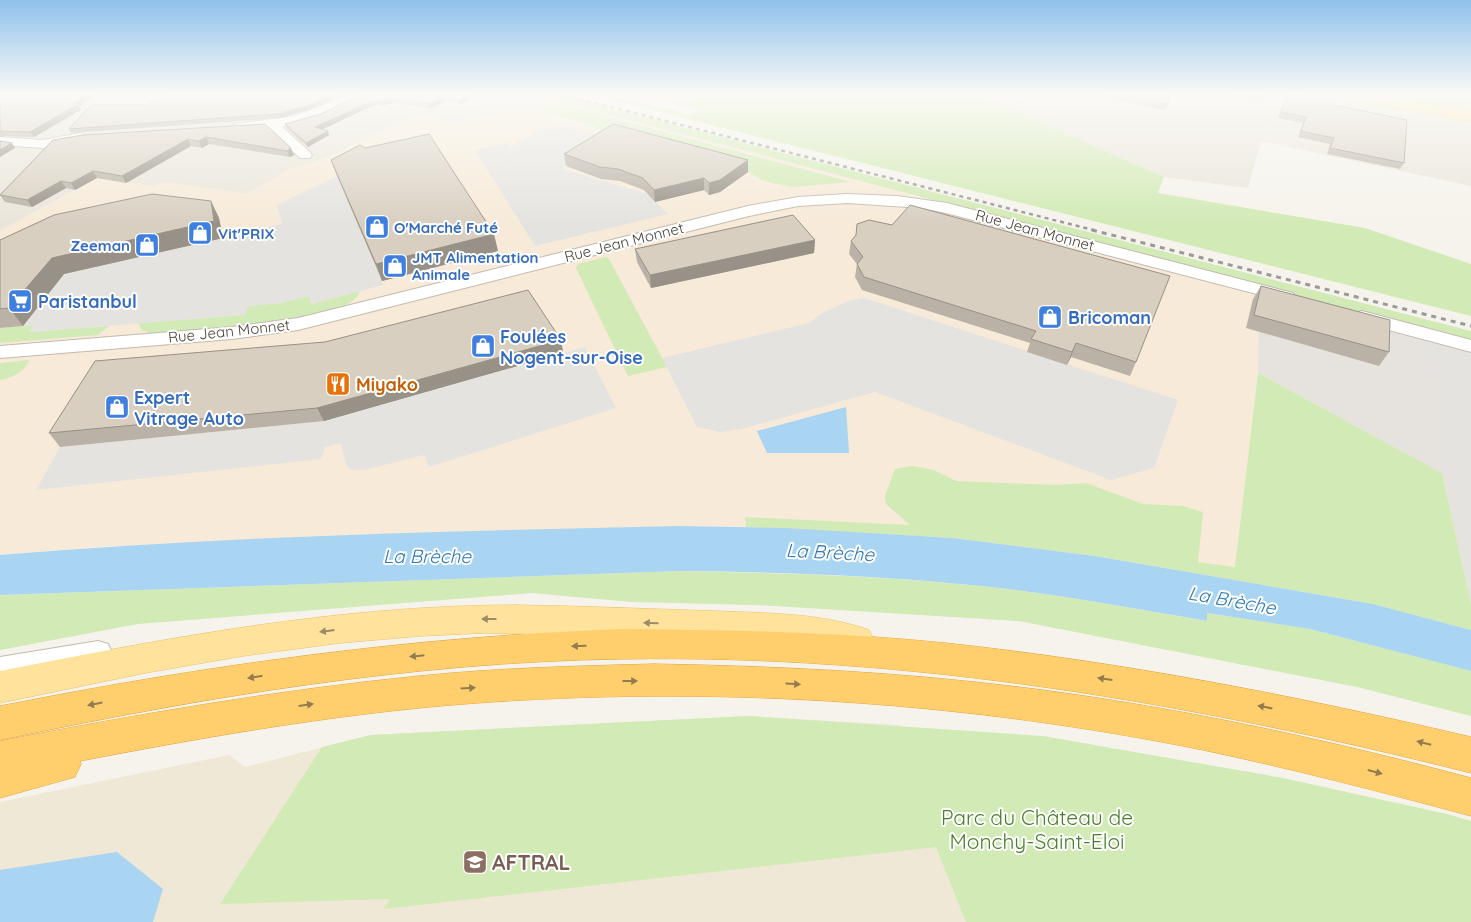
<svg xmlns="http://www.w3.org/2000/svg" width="1471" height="922" viewBox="0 0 1471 922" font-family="Quicksand,sans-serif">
	<rect width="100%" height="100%" fill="#f6f3ec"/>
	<g fill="#eae5da">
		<polygon points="0,95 525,95 454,126 419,114 324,159 292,168 247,194 163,182 154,187 97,178 0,231"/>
		<polygon points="979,95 1394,96 1471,111 1471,186 1261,141 1248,188 1164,177"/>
	</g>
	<polygon fill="#f7ead8" points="525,95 533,95 1257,281 1259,297 1258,373 1235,567 966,528 745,517 746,527 678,526 332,536 99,547 0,555 0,231 97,178 154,187 163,182 247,194 292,168 324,159 419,114 454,126"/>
	<polygon fill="#e6e2dd" points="1259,297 1471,353 1471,604 1442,473 1258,373"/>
	<polygon fill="#efe8d6" points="748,716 899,725 972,922 0,922 0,802 229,755 245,767 371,735"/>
	<g fill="#d2eab5">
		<polygon points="533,95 559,95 1471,331 1471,341"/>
		<polygon points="592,95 612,95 691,115 700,109 631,95 979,95 1164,177 1158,193 1365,228 1471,264 1471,316"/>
		<polygon points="1320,95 1334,95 1398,107 1399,111 1320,97"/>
		<polygon points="1377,95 1471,95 1471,111 1394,96"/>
		<polygon points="552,106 568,106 851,182 793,187 764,181 748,172 614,136 594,126 544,112 543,108"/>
		<polygon points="606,257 609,259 667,367 628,376 576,268 578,264"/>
		<path d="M360,291C353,324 186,331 153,334L142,330L138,323L244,315L249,306L280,303L310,296L311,304Z"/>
		<polygon points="34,325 30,332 109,326 98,335 0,343 0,328"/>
		<path d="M29,360C26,371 10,379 0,380V363Z"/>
		<polygon points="1258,373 1442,473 1471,604 1471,630 1373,604 1095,556 953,538 746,527 745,517 910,525 886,504 885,496 895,469 913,466 934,470 956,481 1057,485 1086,483 1143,504 1183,506 1203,512 1198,562 1235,567"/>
		<path d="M679,571C773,573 866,575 959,584C1042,591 1125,607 1206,621L1207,613L1310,629L1471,671V716L1357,687L1019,621L756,605L632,602L532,593L138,624L0,650V595Z"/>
		<polygon points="748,716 1043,736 1283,778 1447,814 1471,821 1471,922 966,922 936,847 383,909 390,899 220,904 322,747 371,735"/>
	</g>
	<g fill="#e5e3e0">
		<polygon points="662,95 708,95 710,96 673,104"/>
		<polygon points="560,124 598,135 601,142 561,169 646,193 668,214 535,246 475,150 507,143 510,147 544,127 551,129"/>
		<polygon points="337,176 383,285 311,304 309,296 280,303 249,306 244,315 29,332 34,325 23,326 64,274 282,224 277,205"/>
		<polygon points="864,298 1178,400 1154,468 1111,480 875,392 741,429 721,432 697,427 662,358 809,323 824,312 851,300"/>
		<polygon points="1432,345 1471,355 1471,602"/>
		<polygon points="585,347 616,408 429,467 424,455 364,470 352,470 346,465 341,443 325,447 321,459 36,490 60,447 324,421"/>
	</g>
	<g fill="#a9d4f2">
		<polygon points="846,407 849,453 767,453 757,431"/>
		<path d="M678,526L784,528L953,538L1095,556L1373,604L1471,630V671L1310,629L1207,613V621C1125,607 1042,591 960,584C866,575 773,572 679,571L0,595V555C226,536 452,531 678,526Z"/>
		<polygon points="117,852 163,889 153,922 0,922 0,870"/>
	</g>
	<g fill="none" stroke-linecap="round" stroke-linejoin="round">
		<defs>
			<g id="minor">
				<polygon points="348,95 364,95 332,112 282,127 310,152 312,155 310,158 300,158 269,129 235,132 228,128 235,124 295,116"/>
				<polygon points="519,95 535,95 535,96 529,100"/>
				<polygon points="614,95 634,95 637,98 631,102 616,98"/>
				<polygon points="81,133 88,137 86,140 43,148 0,145 0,137 43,140"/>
				<polygon points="847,194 897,196 947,203 1293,293 1296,297 1293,301 1287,302 946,213 922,208 847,203 798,206 749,216 298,330 232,339 0,358 0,346 232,327 298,318 748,206 798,197"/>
				<polygon points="1362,311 1471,340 1471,352 1355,321 1353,317 1355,313"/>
				<polygon points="98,641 108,644 112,653 108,662 0,683 0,657"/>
			</g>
			<g id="major">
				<polygon points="1342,95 1377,95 1471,111 1471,121 1350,100"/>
				<path d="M517,605C583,606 649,609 715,611C765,613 822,613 869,630L874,640L869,650L857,655L804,646L751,642L581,635L485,633L421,636L340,643L243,656L145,673L0,703V671C171,637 343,605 517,605Z"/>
			</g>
			<g id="highway">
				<path d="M622,629C730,630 838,632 945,643C1123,662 1297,696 1471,737V773C1192,703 910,654 622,659C412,662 205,697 0,740V706C207,665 411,637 622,629Z"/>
				<path d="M654,664C776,666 897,672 1019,687C1172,706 1322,738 1471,778V816C1382,792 1293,769 1203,750C971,703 729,686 492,702C353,711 216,735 80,761L81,764L75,777L0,798V741C139,714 278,690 419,676C497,668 575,666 654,664Z"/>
			</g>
		</defs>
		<use href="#minor" stroke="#c2bbae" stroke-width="2"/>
		<use href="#major" stroke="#e6c16a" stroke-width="1"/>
		<use href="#highway" stroke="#e0a43c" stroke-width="1"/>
		<use href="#minor" fill="#fff" fill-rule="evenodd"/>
		<use href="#major" fill="#ffe39c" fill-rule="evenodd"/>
		<use href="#highway" fill="#ffcf6e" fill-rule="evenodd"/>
		<polyline stroke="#9a9a9a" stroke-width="2.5" stroke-dasharray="4 4" stroke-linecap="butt" points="564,95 1097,231"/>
		<polyline stroke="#9a9a9a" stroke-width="3" stroke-dasharray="5 5" stroke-linecap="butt" points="1092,230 1471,326"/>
	</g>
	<g fill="#bab2a6">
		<polygon points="0,95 79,107 81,110 34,137 0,136"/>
		<polygon points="359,95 479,95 460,104 448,100 431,108 392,103 381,106 374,105 322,129 329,135 308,147 287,129 285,124 321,114"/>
		<polygon points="1094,95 1172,95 1164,110"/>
		<polygon points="1224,95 1264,95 1262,101"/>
		<polygon points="1287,95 1334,105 1404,163 1400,169 1327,154 1330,144 1298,137 1303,123 1278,118"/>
		<polygon points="158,102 311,109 280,118 71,133 69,129"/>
		<polygon points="265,124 294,155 290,157 209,144 202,148 191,146 126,183 97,178 75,190 66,188 32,207 5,202 0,195 53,140"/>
		<polygon points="564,154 748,160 748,172 720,192 709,195 704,190 655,202 644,190 620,181 601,179 566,166"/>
		<polygon points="331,160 498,251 382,281 337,176"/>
		<polygon points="211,201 219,218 223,238 64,274 23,326 0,328 0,240"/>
		<polygon points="815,240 814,253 651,288 637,262 635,249"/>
		<polygon points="851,241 1136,362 1130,376 1071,357 1067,365 1027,352 1030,343 862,290 855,277 857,264 849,254"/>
		<polygon points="1261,286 1389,352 1379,366 1246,328 1253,299"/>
		<polygon points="561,340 563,353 324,421 60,447 49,433 325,342"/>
	</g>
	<g fill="#979187">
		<polygon points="86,95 96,95 79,107 81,110 34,137 30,132"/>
		<polygon points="332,95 343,95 311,109 280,118 278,114"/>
		<polygon points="469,95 479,95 460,104 459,100"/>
		<polygon points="1171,95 1172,95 1164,110 1166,104"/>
		<polygon points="447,96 448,100 431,108 430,104"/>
		<polygon points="391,99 392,103 381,106 380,102"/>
		<polygon points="372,101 374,105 317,132 315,127"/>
		<polygon points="328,131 329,135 308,147 306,143"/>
		<polygon points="206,137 209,144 202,148 199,141"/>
		<polygon points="188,139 191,146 126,183 122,176"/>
		<polygon points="12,143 15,148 0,157 0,150"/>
		<polygon points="291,148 294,155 290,157 287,151"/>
		<polygon points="748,160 748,172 720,192 709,195 709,183"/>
		<polygon points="93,171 97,178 75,190 71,183"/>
		<polygon points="704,178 704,190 655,202 654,190"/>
		<polygon points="61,181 66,188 32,207 27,200"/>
		<polygon points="211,201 219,218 223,238 64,274 23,326 9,308 52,258"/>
		<polygon points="494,234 498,251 382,281 376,264"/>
		<polygon points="815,240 814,253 651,288 650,275"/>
		<polygon points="561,340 563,353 324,421 317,408"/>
		<polygon points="1076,343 1071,357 1067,365 1072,352"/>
	</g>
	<g fill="#d8cfc1" stroke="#979187">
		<polygon points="0,95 86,95 72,104 78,104 30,132 0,131"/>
		<polygon points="170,95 332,95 310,105 278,114 69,129 91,105 146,105 152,102 158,102"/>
		<polygon points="359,95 469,95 459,100 447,96 430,104 391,99 380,102 372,101 315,127 328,131 306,143 285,124 321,114"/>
		<polygon points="1127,95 1171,95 1166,104"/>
		<polygon points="1249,95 1264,95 1264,97"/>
		<polygon points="1287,95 1300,95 1336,101 1334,105 1407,120 1404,163 1330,148 1334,138 1301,131 1306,117 1281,112"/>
		<polygon points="265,124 291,148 287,151 206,137 199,141 188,139 122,176 93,171 71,183 61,181 27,200 0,195 53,140 83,135"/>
		<polygon points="613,124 748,160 720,180 709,183 704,178 654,190 643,178 618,169 600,167 564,154"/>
		<polygon points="429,134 494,234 376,264 331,160 360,145 365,148"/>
		<polygon points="0,141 12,143 0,150"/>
		<polygon points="152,194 211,201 214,221 52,258 9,308 0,309 0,240 54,215"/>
		<polygon points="910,205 1170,276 1136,362 1076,343 1072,352 1031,339 1036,331 864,277 857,264 863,257 851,241 856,235 857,224 869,220 892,225"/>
		<polygon points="793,215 815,240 650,275 635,249"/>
		<polygon points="1261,286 1390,320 1389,352 1254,315"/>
		<polygon points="528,290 561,340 317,408 49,433 95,361 325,342"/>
	</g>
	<defs><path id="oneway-solid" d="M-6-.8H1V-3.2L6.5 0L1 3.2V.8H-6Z" transform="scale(1.25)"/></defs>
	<g fill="#9c8c66">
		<use href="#oneway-solid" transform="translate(489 619) rotate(180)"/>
		<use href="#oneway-solid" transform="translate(651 623) rotate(-178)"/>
		<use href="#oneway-solid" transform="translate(327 631) rotate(173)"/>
	</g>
	<g fill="#937c4e">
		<use href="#oneway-solid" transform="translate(579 646) rotate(178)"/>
		<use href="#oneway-solid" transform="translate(417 656) rotate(174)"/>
		<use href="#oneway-solid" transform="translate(255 677) rotate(171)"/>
		<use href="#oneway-solid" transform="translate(1105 679) rotate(-172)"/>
		<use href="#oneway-solid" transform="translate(630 681)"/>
		<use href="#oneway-solid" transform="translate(793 684) rotate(3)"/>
		<use href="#oneway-solid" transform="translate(468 688) rotate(-4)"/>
		<use href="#oneway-solid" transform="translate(95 704) rotate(169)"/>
		<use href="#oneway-solid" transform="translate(306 705) rotate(-8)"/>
		<use href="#oneway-solid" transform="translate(1265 707) rotate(-169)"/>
		<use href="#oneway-solid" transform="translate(1424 743) rotate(-166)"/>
		<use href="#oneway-solid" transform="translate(1375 772) rotate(15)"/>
	</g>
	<linearGradient id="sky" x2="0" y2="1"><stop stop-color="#8fc1ec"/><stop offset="0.42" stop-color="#fbfaf6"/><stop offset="1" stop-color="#fbfaf6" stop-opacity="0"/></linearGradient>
	<rect width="1471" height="224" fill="url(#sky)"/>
	<defs>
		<symbol id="shop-square" viewBox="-11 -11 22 22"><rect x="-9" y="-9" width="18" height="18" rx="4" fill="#3f7fe0" stroke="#fff"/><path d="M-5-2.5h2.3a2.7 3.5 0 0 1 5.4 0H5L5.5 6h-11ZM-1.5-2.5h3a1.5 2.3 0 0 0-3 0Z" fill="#fff"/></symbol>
		<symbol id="supermarket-square" viewBox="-11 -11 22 22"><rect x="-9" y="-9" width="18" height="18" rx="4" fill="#3f7fe0" stroke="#fff"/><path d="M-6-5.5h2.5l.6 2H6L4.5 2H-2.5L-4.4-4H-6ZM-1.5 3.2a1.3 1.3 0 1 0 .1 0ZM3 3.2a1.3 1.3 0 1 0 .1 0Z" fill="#fff"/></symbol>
		<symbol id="restaurant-square" viewBox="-11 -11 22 22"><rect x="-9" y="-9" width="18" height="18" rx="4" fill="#e8710a" stroke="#fff"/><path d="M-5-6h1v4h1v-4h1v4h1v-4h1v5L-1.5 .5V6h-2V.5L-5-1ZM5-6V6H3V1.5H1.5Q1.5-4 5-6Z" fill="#fff"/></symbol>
		<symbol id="university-square" viewBox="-11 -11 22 22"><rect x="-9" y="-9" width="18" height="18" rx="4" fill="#8d6e63" stroke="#fff"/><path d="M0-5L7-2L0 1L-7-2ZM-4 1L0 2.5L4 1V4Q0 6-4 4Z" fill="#fff"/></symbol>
	</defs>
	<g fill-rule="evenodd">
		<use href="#shop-square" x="363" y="213" width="28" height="28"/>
		<use href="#shop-square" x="186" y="219" width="28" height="28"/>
		<use href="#shop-square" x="133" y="231" width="28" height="28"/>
		<use href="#shop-square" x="381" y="252" width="28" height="28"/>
		<use href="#supermarket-square" x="6" y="287" width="28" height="28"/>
		<use href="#shop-square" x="1036" y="303" width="28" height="28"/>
		<use href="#shop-square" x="469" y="332" width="28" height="28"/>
		<use href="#restaurant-square" x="324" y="370" width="28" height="28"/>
		<use href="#shop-square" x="103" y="393" width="28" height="28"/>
		<use href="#university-square" x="461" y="848" width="28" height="28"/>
	</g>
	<g text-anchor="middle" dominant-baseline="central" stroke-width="4" stroke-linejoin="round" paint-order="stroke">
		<g font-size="15" font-weight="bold" fill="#366cbe" stroke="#fff" text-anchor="start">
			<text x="394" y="227">O'Marché Futé</text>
			<text x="218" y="233">Vit'PRIX</text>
			<text x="130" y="245" text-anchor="end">Zeeman</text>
			<text x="412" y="257">JMT Alimentation<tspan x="412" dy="17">Animale</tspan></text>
		</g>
		<g font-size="15" fill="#4b4439" stroke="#fff">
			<text transform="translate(1035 230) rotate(15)">Rue Jean Monnet</text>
			<text transform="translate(624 242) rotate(-14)">Rue Jean Monnet</text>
			<text transform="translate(229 331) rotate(-6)">Rue Jean Monnet</text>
		</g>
		<g font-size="18" font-weight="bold" fill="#366cbe" stroke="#fff" text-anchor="start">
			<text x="38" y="301">Paristanbul</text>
			<text x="1068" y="317">Bricoman</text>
			<text x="500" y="336">Foulées<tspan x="500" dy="21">Nogent-sur-Oise</tspan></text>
			<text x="134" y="397">Expert<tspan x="134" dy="21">Vitrage Auto</tspan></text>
		</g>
		<g font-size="18" font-weight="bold" fill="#c56008" stroke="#fff" text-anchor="start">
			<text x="356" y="384">Miyako</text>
		</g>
		<g font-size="19" font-style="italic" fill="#2e7ab2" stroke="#fff">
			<text transform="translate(830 552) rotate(3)">La Brèche</text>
			<text x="427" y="556">La Brèche</text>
			<text transform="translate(1232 600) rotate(10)">La Brèche</text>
		</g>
		<g font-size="21" fill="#4a7f2a" stroke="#fff">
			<text x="1037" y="817">Parc du Château de<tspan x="1037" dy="24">Monchy-Saint-Eloi</tspan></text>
		</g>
		<g font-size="21" font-weight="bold" fill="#785e54" stroke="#fff" text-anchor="start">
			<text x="492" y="862">AFTRAL</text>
		</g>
	</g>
</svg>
